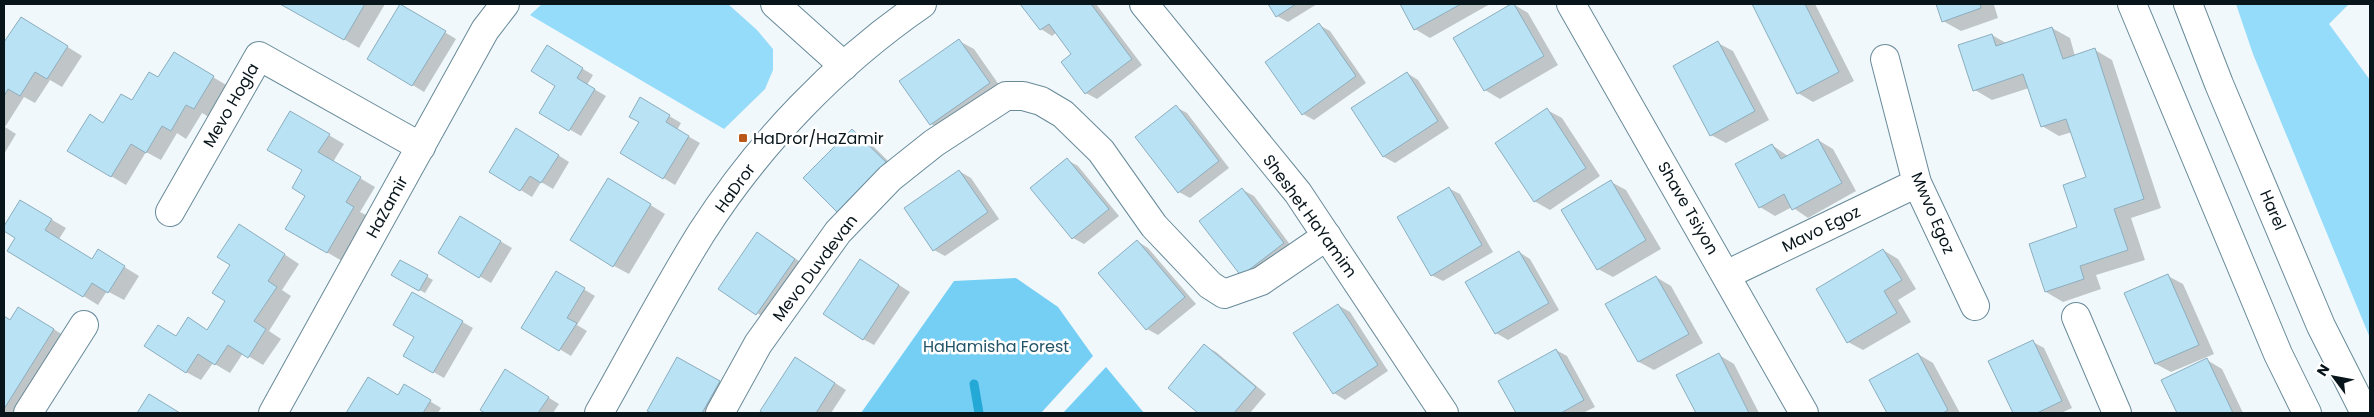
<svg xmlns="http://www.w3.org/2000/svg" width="2374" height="417" viewBox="0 0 2374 417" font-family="Poppins,sans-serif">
	<rect width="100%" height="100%" fill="#f0f8fb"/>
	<g fill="#95dbfa">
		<polygon points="542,4 728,4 757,30 773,49 773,70 765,89 724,129 530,15"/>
		<polygon points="2236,4 2349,4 2329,24 2370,80 2370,338 2253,54"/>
	</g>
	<g fill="#75cef4">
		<polygon points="1016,278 1058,307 1093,356 1041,413 861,413 954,281"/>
		<polygon points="1106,367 1144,413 1063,413"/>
	</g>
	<g fill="#0003">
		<polygon points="283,4 385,4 359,48"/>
		<polygon points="1022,4 1096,4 1142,65 1097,99 1086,93 1073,55 1057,32 1052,36 1041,29"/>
		<polygon points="1269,4 1317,4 1288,22 1277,16"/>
		<polygon points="1401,4 1490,4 1430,38 1415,29"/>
		<polygon points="1513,4 1528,13 1558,65 1500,99 1485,90"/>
		<polygon points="1753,4 1815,4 1854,81 1813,102 1798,93"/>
		<polygon points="1937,4 1997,4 1994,5 1998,18 1961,31 1943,21"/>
		<polygon points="400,5 456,39 424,92 368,58"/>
		<polygon points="1319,25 1330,31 1366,83 1314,120 1303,114"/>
		<polygon points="36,27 82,56 62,87 50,80 35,103 24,97 5,127 16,134 4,154 4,43 6,44"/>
		<polygon points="2052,28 2070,38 2075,56 2095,50 2112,60 2161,208 2131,218 2145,260 2096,275 2101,289 2063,302 2046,292 2079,228 2087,178 2072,132 2059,136 2042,126 2029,88 1992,100 1975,90 1992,35 2006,43"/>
		<polygon points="959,41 974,49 1004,92 946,132 931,124"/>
		<polygon points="1718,43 1733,51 1769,120 1726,143 1711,135"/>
		<polygon points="547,47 593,75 587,85 606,96 581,136 540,112 557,86"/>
		<polygon points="174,54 228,86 209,117 202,113 186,139 177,133 161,160 146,152 126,185 69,151 159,79"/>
		<polygon points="1407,73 1418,80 1449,128 1395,163 1384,157 1353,108"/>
		<polygon points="641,99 681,123 677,130 700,143 675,185 622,153 640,123"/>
		<polygon points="1176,107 1187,113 1229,168 1190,198 1179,192"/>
		<polygon points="1547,110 1562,118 1600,176 1550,210 1534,201"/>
		<polygon points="291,113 344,144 333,162 375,187 360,212 368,216 342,261 287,229 306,195 303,170"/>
		<polygon points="852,130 864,137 896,169 849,217 838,211 805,178"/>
		<polygon points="528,136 569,162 553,189 541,182 532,197 490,171"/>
		<polygon points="1818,140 1833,149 1856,191 1808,218 1792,207 1775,216 1760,207 1737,165 1772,145 1788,156"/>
		<polygon points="1067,160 1078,166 1119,216 1084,244 1073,238"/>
		<polygon points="959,171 971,178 999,219 945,256 934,250"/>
		<polygon points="1611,182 1626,190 1661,249 1613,277 1598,269"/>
		<polygon points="623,188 665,214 629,274 614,266"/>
		<polygon points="1448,188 1460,194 1493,252 1443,281 1431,275"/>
		<polygon points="1243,190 1254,196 1294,250 1242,275"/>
		<polygon points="20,201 66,228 59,239 93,260 113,260 139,276 124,300 107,291 98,305 9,250 17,237 4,229"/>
		<polygon points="460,218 512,248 491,283 440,253"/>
		<polygon points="254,234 299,264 282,290 291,296 269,331 281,339 263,365 243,353 230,373 213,363 201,380 186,372 176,337 208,330 227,301"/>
		<polygon points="769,240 806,266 768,320 720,289"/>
		<polygon points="1137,241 1148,248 1196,304 1158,335 1147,329"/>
		<polygon points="1883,250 1898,259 1916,289 1898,300 1911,322 1863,350 1848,342"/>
		<polygon points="1519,252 1530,259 1559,310 1508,340 1496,333"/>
		<polygon points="400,261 433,280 425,293 392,275"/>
		<polygon points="871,267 910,292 874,345 863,339"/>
		<polygon points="557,273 595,296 577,325 587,331 571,356 523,327"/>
		<polygon points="2168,276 2183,284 2214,354 2171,372 2156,364"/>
		<polygon points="1656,277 1671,286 1703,343 1654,370 1639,362"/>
		<polygon points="412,293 473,328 444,378 405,356 416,337"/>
		<polygon points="1338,305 1350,312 1388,371 1345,400 1334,393"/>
		<polygon points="4,317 11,321 36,318 71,340 25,413 4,413"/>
		<polygon points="2033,342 2044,348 2072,408 2061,413 2015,413 1990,362"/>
		<polygon points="1205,346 1216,352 1266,394 1250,413 1200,413 1169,388"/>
		<polygon points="1556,350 1567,356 1595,407 1583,413 1517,413 1500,382"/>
		<polygon points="1918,354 1933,363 1960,413 1888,413 1871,380"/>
		<polygon points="1719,355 1734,364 1759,413 1697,413 1678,375"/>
		<polygon points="678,358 731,388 717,413 654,413 648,410"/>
		<polygon points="2207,360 2222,369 2243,413 2178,413 2163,381"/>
		<polygon points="807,365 846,390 831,413 765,413 762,411"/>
		<polygon points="368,378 398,396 405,386 441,408 438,413 347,413"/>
		<polygon points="517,378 559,404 553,413 488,413 482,409"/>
	</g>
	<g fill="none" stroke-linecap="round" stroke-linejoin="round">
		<polyline stroke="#24a9d7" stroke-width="9" points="974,384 979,413"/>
	</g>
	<g fill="#b9e2f5" stroke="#8caebe">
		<polygon points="280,4 365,4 344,40"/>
		<polygon points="400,4 446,31 412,86 367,59"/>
		<polygon points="1020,4 1091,4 1132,59 1085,94 1061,62 1071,54 1049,24 1040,30"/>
		<polygon points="1268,4 1296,4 1276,17"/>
		<polygon points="1400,4 1461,4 1414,30"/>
		<polygon points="1511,4 1514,4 1544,56 1484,91 1453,38"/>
		<polygon points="1752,4 1805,4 1839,72 1797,94"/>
		<polygon points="1936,4 1980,4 1981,8 1942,22"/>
		<polygon points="21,17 68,46 47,79 35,72 20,96 8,89 4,96 4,42"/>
		<polygon points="1319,23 1356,76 1302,115 1265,62"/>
		<polygon points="2052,27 2063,59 2095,48 2144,199 2114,209 2128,250 2080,266 2084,279 2045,292 2029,244 2077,227 2063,185 2086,177 2066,119 2041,127 2023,74 1973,91 1958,45 1992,34 1996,46"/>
		<polygon points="959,39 990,83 930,125 899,81"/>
		<polygon points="1718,41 1755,111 1710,136 1673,66"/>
		<polygon points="547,45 583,68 577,78 595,89 569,131 539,113 555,86 531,71"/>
		<polygon points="174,52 214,76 194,109 186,105 171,131 162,126 146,153 131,144 111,177 67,151 90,114 103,123 121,94 132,100 149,72 158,77"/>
		<polygon points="1407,72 1438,121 1383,157 1351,108"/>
		<polygon points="640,97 670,115 666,122 689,136 663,179 620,153 639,122 629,117"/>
		<polygon points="1176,105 1219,161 1178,193 1135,137"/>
		<polygon points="1547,108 1586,168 1534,202 1495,143"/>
		<polygon points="290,111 330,134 318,152 361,177 346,202 354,207 327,253 285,229 305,196 292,188 302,170 267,150"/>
		<polygon points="516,128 559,155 541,183 530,176 520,191 489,172"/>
		<polygon points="852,129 886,162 837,212 803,178"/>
		<polygon points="1818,139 1842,183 1792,210 1784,194 1759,208 1735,164 1772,144 1781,159"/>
		<polygon points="1067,158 1109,209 1072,239 1030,188"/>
		<polygon points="959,170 988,212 933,251 904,208"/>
		<polygon points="608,178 651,204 613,267 570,240"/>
		<polygon points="1611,180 1646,240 1597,270 1561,210"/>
		<polygon points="1449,187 1482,245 1431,276 1397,217"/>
		<polygon points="1242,188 1284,243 1241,276 1199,221"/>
		<polygon points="20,200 52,219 45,230 92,259 98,249 125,266 108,293 92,283 83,297 7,251 15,238 4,231 4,226"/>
		<polygon points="460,216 501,241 479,278 438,253"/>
		<polygon points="239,224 285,254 268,281 277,287 254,321 266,329 248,358 228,345 215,365 198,354 186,373 144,346 158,325 176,336 188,317 207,330 225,301 212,293 230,265 217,257"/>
		<polygon points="757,232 795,259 756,315 718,289"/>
		<polygon points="1137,240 1185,297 1146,330 1098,273"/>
		<polygon points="1883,249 1902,280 1884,291 1897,313 1847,343 1816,289"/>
		<polygon points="1519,251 1549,303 1495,334 1465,282"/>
		<polygon points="860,259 899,285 863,340 823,314"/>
		<polygon points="400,260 428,275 419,291 391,275"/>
		<polygon points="556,271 585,288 567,318 577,323 559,351 521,328"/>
		<polygon points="2168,274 2199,345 2155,364 2124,293"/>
		<polygon points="1656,276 1689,334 1638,362 1605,304"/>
		<polygon points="412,292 463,321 433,373 403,356 414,337 393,325"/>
		<polygon points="1338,304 1378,365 1333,394 1293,333"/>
		<polygon points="18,307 54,329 4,409 4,316 10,320"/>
		<polygon points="2033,340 2062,401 2037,413 2013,413 1988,361"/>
		<polygon points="1204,344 1256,387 1234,413 1198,413 1168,388"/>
		<polygon points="1556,349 1584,400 1561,413 1516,413 1498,381"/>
		<polygon points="1719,353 1749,413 1696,413 1676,375"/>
		<polygon points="1918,353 1948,410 1943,413 1887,413 1869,380"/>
		<polygon points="677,357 720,381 702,413 652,413 647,411"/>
		<polygon points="795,357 835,383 816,413 763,413 760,411"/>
		<polygon points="2207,358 2233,413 2177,413 2161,380"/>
		<polygon points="505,369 549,397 538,413 485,413 480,410"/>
		<polygon points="368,377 398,395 404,384 431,400 423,413 346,413"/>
		<polygon points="149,394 180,413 137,413"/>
	</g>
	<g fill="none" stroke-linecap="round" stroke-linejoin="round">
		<defs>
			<g id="street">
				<polyline points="775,4 844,66"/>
				<polyline points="1144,4 1298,193 1444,413"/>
				<polyline points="1571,4 1804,413"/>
				<polyline points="1885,59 1917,183 1975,306"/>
				<polyline points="170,212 259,56 421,147"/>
				<polyline points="1726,275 1917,183"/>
				<polyline points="2076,317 2117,413"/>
				<polyline points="28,413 84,325"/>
				<polyline points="273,413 485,30 505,4"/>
				<polyline points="720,413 758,344 838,232 890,178 934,143 1006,96 1023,96 1041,101 1063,114 1101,151 1154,226 1210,285 1224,294 1261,281 1327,236"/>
			</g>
			<g id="secondary">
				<polyline points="2132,4 2278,354 2307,413"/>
				<polyline points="2188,4 2219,84 2321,326 2365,413"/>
				<path d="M599,413C633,353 665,291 702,232C759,143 835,64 922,4"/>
			</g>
		</defs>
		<use href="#street" stroke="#688a99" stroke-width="30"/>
		<use href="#secondary" stroke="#688a99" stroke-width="30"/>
		<use href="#street" stroke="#fff" stroke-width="28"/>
		<use href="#secondary" stroke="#fff" stroke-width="28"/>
	</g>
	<rect fill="#b9571a" stroke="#fff" stroke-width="2" x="738" y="133" width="10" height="10" rx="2.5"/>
	<g text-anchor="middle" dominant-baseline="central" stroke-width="5" stroke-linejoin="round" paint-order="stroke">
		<g font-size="16" fill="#08151b" stroke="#fff">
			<text transform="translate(231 105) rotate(-60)">Mevo Hogla</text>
			<text transform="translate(735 188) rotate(-54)">HaDror</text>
			<text transform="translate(387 207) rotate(-61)">HaZamir</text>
			<text transform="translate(1688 208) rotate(60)">Shave Tsiyon</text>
			<text transform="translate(2273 210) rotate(67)">Harel</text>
			<text transform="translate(1933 213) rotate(67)">Mwvo Egoz</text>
			<text transform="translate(1310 216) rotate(54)">Sheshet HaYamim</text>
			<text transform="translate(1821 229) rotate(-26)">Mavo Egoz</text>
			<text transform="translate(815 268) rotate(-53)">Mevo Duvdevan</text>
		</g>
		<g font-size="16" fill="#08151b" stroke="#fff" text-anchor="start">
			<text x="753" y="138">HaDror/HaZamir</text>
		</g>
		<g font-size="16" fill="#225467" stroke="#fff">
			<text x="996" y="346">HaHamisha Forest</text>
		</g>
	</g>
	<rect width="2374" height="417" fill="none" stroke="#08151b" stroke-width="10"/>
	<g transform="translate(2334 377) rotate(302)" stroke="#ffffff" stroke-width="4" paint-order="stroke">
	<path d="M0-4L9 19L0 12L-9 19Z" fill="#08151b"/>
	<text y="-8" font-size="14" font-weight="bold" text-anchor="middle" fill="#08151b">N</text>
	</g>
</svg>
